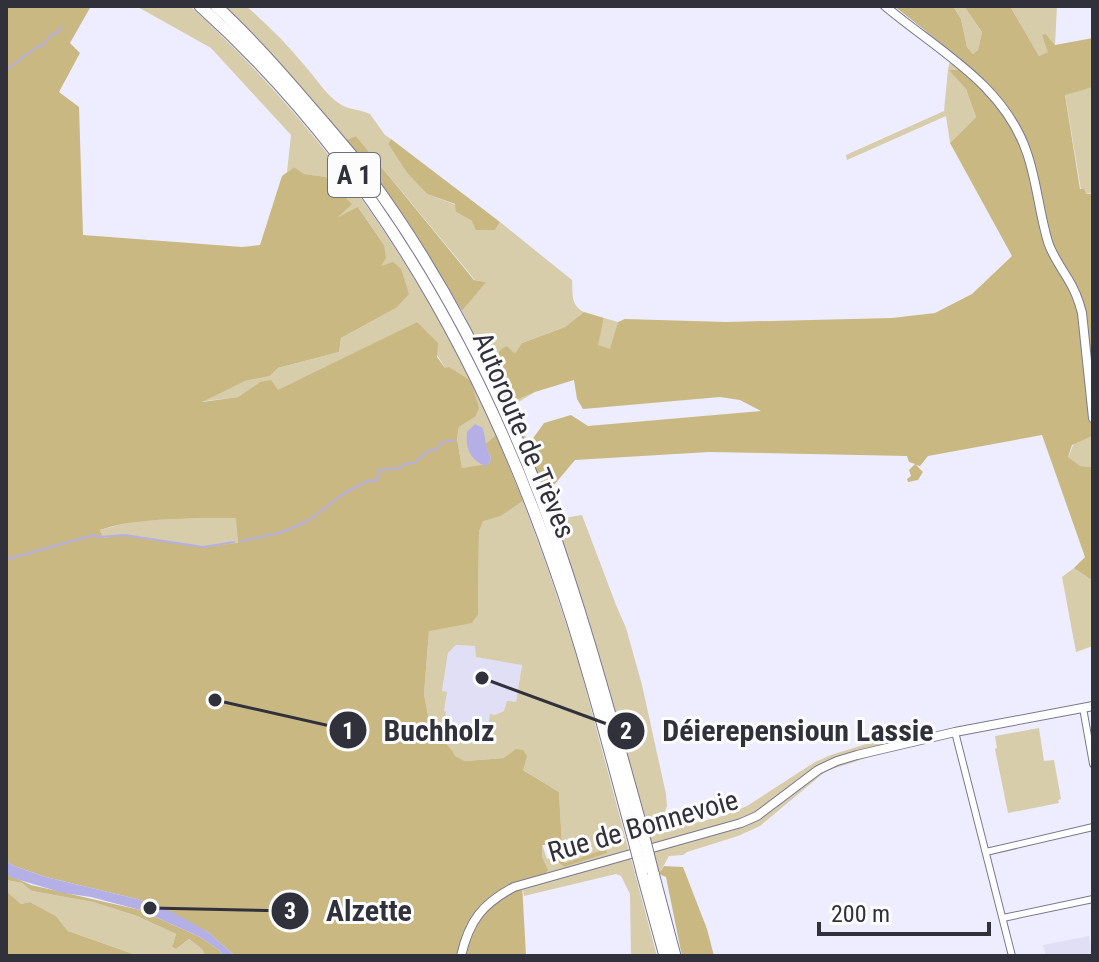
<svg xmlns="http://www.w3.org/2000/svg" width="1099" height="962" viewBox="0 0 1099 962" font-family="'Roboto Condensed',sans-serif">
	<rect width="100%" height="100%" fill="#ededff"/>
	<g fill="#e0dff5">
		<polygon points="456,645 476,646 477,657 522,664 516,702 505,711 495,715 487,734 459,731 445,723 446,712 444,710 442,692 448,653"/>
		<polygon points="1089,936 1093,956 1046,956 1043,945"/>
	</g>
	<g fill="#d7cdaa" fill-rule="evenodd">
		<path d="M136,6H190C317,122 413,257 486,412L535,392L512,406L529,444L526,448L496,435L485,466L462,468L457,438L459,427L475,417L417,322L278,391L260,382L238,397L198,402L245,381L270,376L278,368L339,352L341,338L396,308L379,267L384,245L359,208L335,218L351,203L326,177L303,174L294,167L287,172L291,135L211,48Z"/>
		<path d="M224,6H246C267,24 287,44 305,66C316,78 326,95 340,104C349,110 360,109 370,114L385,135L391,139L388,144L407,173L427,194L456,205V212L472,221L495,230L500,222L572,280C573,293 570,305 584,312L565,327L522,343L515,355L497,357L496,369L505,368L500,388L462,311L485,282L475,280L356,136L346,140L264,45Z"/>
		<polygon points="953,6 967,6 966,9 982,32 978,50 973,54 967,47 961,19"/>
		<polygon points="1010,6 1057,6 1055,45 1046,34 1048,52 1039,56"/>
		<polygon points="950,61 963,69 950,70 966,89 976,117 950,143 946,116 847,160 846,155 944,111 948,69"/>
		<polygon points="1093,87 1093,193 1085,194 1081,190 1065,94"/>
		<polygon points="604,318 618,322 611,350 597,346"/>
		<polygon points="1090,402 1093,402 1093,467 1080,466 1068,458"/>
		<path d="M554,485L564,518L582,515L616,605L626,628L642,685L666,794L667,806L660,826L677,827L723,816L747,806L815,762L831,755L882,739V753L826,771L760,826L738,836L687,852L683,855L669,856L659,874C626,744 590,616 543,490Z"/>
		<path d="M523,501L549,572L578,660L657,956H631L630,894L621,876L616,874L524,896L522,883L542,857V844L547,859L553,856L550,844H552L559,863L564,867L605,850L565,864L563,861L559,792L504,758L465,761L454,756L451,749L430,726L424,694L429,630L473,622L478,615L479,532L483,520L501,516ZM456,645L475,646L476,657L522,665L516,702L507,701L504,711L495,715L490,714L487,734L459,731V724L445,723L446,712L444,710L447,692L442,691L448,653Z"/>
		<polygon points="197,518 237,518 238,544 203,547 125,535 103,539 100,530 134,521"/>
		<polygon points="1074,568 1093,581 1093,646 1076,652 1062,577"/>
		<polygon points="1039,728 1044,761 1054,760 1061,799 1058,800 1059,803 1008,813 995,749 997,748 995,736"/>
		<polygon points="6,880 22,883 32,891 93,902 137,916 176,934 172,947 176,949 189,939 203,950 204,955 209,956 139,956 68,931 56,916 30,902 21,904 6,891"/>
	</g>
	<g fill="#c9b882" fill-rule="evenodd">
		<path d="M6,6H91L70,43L80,53L59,92L79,107L83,235L242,247L260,245L282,176L294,167L304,174L326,177L352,204L338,217L358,207L384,245L386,258L381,266L393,262L401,269L409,294L396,308L341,338L339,352L278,368L270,376L245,381L202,402L238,397L260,382L271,380L278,390L417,322L438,343L437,357L445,368L449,367L471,381L479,408L475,417L459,427L457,438L462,468L489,464L491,459L486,444L496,435L523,501L501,516L483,521L479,532L478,615L472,623L429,631L424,694L430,726L451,749L455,756L465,761L504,758L516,749L523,750L527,756L523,770L559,792L563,861L565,863L606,849L607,853L564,867L559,863L552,845H542V857L548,870L544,875L522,883L526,956L436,955L435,956H235L208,932L141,900L46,877L14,866L6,861ZM197,518H236L238,543L203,547L125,535L103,538L100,530C131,519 164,520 197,518Z"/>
		<path d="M894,6H953L961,19L967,47L973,54L978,50L982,32L966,9L967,6H1010L1039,56L1048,52L1042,35L1046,34L1055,45L1093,38V87L1065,95L1080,189H1084L1086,194H1091L1093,226V402H1090L1092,436L1072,445L1068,457L1080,466L1093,467V581L1074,568L1085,557L1042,435L928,456L920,466L916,465L923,472L918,480L908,482L907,479L911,476L909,470L915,464L909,462L907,456L709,452L575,460L554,485L543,490L526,448L544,423L571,415L588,426L761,411L740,400L720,397L583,409L577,399L574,380L535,392L507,404L500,388L504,369H496C499,358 494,352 507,346L515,354L522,343L565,327L584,312L604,318L598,345L610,349L618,322L625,319L726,322L892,318L935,313L972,294L1012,256L950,143L976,117L966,89L949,70L963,69L960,58Z"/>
		<polygon points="356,136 474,280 486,282 462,311 409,224 346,140"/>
		<polygon points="391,139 500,222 495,230 476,230 472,221 456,212 455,204 427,194 407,173 388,144"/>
		<polygon points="664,866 683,867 707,929 714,956 682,956 666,877 659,874"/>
		<polygon points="6,874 31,885 140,910 200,937 219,950 223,956 204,955 203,950 189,939 176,949 172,947 176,934 137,916 93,902 32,891 22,883 6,880"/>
		<polygon points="6,891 21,904 30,902 56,916 68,931 139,956 6,956"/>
	</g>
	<g fill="#b4b0e5">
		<path d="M475,424L483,428L486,444L491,459L489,464L485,466C470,459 465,448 467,432Z"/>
		<polygon points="6,861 14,866 46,877 141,900 163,907 208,932 235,956 223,956 219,950 200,937 140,910 91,897 63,893 13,878 6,874"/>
	</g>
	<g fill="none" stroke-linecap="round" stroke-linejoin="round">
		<g stroke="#b4b0e5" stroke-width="2">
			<polyline points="6,70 37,47 43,45 51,35 58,32 62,26"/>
			<path d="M241,541L279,533L308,521L343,494L370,480L377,481L379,470L400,468L405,464L415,463C420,456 429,449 437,449C441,441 446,441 455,440"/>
			<polyline points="8,559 94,535 99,537 125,535 203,547 234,542"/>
		</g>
		<defs>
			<g id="street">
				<polyline points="1083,708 1093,764"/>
				<polyline points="955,732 1012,956"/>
				<polyline points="986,852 1093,827"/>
				<polyline points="1003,918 1093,899"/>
			</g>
			<g id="secondary">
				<path d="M885,6C937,50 1004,84 1027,153C1037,182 1039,212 1048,242C1052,255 1061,267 1068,279C1075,290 1079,301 1082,313L1093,418"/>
				<path d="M461,956C469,921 482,904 514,887L741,823L757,816L818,770L837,761L857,755L955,732L1093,706"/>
			</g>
			<g id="highway">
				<path d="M200,6C370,159 481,355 555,569C586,657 609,748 633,837"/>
				<path d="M216,6C249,36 278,69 307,103C327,126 347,149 366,173C438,270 498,385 541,498C581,606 611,718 642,829"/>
				<polyline points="642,872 665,956"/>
				<polyline points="653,873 675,956"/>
			</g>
		</defs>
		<use href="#street" stroke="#7a7892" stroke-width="8"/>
		<use href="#secondary" stroke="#7a7892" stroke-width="10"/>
		<use href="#highway" stroke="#7a7892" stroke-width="13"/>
		<use href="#street" stroke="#fff" stroke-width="6"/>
		<use href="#secondary" stroke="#fff" stroke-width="8"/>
		<use href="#highway" stroke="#fff" stroke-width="11"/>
		<defs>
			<g id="highway-bridge">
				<polyline points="642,829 653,873"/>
				<polyline points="633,837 642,872"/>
			</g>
		</defs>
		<use href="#highway-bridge" stroke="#7a7892" stroke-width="13" stroke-linecap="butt"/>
		<use href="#highway-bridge" stroke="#fff" stroke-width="11"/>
	</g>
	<g text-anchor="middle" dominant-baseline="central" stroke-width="6" stroke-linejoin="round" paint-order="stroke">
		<rect fill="#fcfcfc" stroke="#6e6e76" stroke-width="2" x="328" y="153" width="52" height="44" rx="6"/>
		<g font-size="26" font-weight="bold" fill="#31313c">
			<text x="354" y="175">A 1</text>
		</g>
		<g font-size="28" fill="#31313c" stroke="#fcfcfc">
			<text transform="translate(524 435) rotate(67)">Autoroute de Trèves</text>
			<text transform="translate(643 826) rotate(-16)">Rue de Bonnevoie</text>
		</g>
	</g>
	<path fill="none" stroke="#31313c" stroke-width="3" d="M215 700L348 730M482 678L626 731M150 908L290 911"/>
	<g fill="#31313c" stroke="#fcfcfc" stroke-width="3">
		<circle cx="215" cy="700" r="8"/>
		<circle cx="482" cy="678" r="8"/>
		<circle cx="150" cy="908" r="8"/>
		<circle cx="348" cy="730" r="20"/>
		<circle cx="626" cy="731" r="20"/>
		<circle cx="290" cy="911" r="20"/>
	</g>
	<g font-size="24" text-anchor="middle" font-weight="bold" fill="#fff">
		<text x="348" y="739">1</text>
		<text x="626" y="739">2</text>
		<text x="290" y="919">3</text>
	</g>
	<g font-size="30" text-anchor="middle" font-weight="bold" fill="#31313c" stroke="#fcfcfc" stroke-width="6" stroke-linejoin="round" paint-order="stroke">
		<text x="439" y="741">Buchholz</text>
		<text x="798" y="741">Déierepensioun Lassie</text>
		<text x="369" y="921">Alzette</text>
	</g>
	<rect width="1099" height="962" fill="none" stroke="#31313c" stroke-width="16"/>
	<path d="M819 922v12h170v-12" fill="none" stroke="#31313c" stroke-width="4"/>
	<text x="831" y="922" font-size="24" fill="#31313c" stroke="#fcfcfc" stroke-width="6" paint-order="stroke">200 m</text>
</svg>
